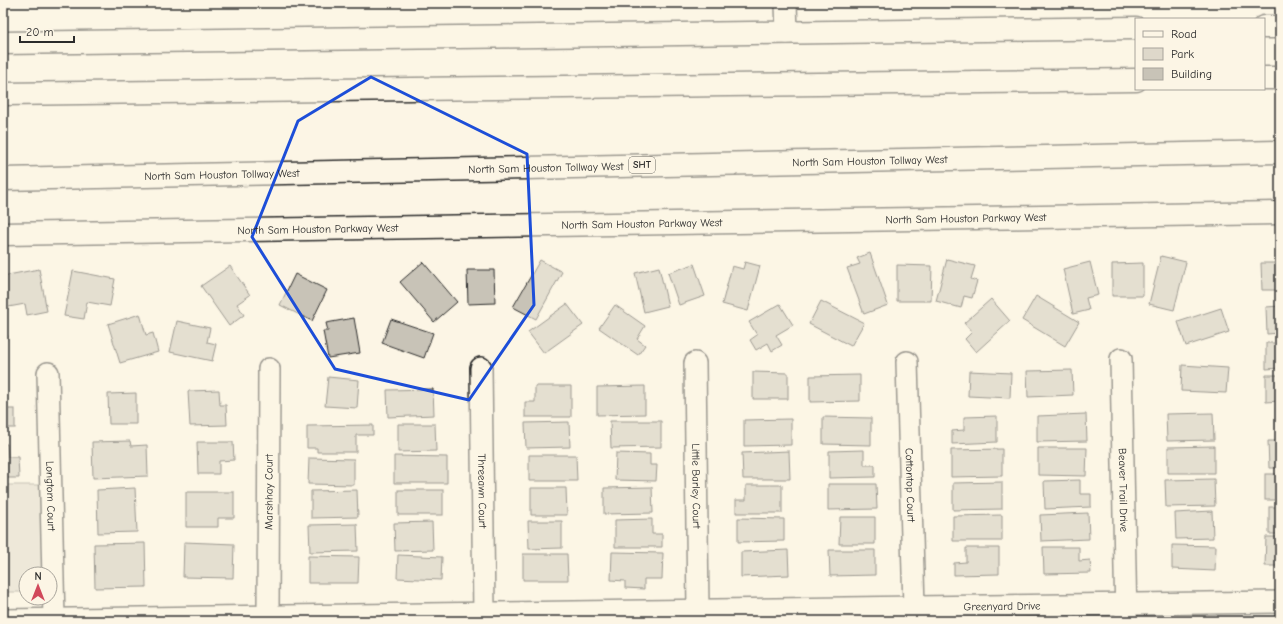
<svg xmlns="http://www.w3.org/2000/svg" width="1283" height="624" viewBox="0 0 1283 624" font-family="'Comic Neue',sans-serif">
	<rect width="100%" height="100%" fill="#fcf5e5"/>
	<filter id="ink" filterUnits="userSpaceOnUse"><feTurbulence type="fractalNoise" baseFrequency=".025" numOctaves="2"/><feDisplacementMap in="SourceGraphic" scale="8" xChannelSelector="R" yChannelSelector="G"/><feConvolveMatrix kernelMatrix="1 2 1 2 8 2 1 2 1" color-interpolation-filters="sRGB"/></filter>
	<g filter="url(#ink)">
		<polygon fill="#ded8ca" stroke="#84827a" points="3,485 43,485 43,574 26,574 26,592 3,592"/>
		<g fill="#c8c3b7" stroke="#2b2b2b">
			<polygon points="870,253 888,305 864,314 847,268 860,264 857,258"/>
			<polygon points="1161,256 1186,262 1174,310 1149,304"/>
			<polygon points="947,259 975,266 971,279 977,281 972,298 964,296 961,308 936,301"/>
			<polygon points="540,260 562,272 536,319 513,307"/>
			<polygon points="423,262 457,302 434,322 400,282"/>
			<polygon points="745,262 760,266 748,311 722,304 732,266 743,269"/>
			<polygon points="1090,262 1098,295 1086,298 1089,310 1073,314 1063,269"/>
			<polygon points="1143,263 1143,296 1112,296 1112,264"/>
			<polygon points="1261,263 1280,263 1280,290 1262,290"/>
			<polygon points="694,264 705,296 679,305 668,273"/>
			<polygon points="897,265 932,266 931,301 897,301"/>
			<polygon points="230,266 250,295 237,304 244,315 229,326 201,286"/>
			<polygon points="659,267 668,306 644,312 635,273"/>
			<polygon points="39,269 47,311 27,315 25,304 3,308 3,276"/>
			<polygon points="467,270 494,270 495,303 468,304"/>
			<polygon points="73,271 115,279 110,306 87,302 84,319 64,316"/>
			<polygon points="295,274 327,290 312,321 280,305"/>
			<polygon points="1036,296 1079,322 1065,346 1022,320"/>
			<polygon points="991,299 1010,321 976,352 965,339 972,332 964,323"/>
			<polygon points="821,301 864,323 851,346 809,324"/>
			<polygon points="567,304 583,325 544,353 528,332"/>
			<polygon points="780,304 793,325 776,335 782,345 772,351 768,343 756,350 750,340 757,335 749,322"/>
			<polygon points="615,305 645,326 637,339 645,345 638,355 599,328"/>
			<polygon points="1280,306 1280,333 1267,334 1266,307"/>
			<polygon points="1221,308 1229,332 1186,346 1178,322"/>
			<polygon points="140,314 146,335 153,333 158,352 120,363 108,324"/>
			<polygon points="354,318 360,353 328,358 323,331 328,331 326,323"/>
			<polygon points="391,319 433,333 424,358 382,343"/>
			<polygon points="177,321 210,328 207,342 216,344 212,361 170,352"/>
			<polygon points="3,334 8,336 3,346"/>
			<polygon points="1266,343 1280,343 1280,368 1266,369"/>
			<polygon points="1182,365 1228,368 1226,393 1181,391"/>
			<polygon points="1072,370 1073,395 1028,397 1027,371"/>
			<polygon points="969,371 1011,373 1010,398 968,396"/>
			<polygon points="753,372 788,373 788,399 753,399"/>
			<polygon points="860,375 860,401 810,402 810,376"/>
			<polygon points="1266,375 1280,375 1280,401 1266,402"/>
			<polygon points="328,377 359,380 357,408 325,406"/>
			<polygon points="535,386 571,386 571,417 525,417 525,402 535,402"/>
			<polygon points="645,386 645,414 597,415 597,387"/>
			<polygon points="433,389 434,415 388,417 387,390"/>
			<polygon points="219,390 220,405 226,405 227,425 190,426 188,391"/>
			<polygon points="136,393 136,424 109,424 108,394"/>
			<polygon points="1276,408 1280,408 1280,434 1277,435"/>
			<rect x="3" y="409" width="12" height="19"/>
			<polygon points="1213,413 1214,440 1167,441 1166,414"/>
			<polygon points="1086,414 1087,441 1037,442 1037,416"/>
			<polygon points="997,416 997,442 952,444 952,431 964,430 964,417"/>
			<polygon points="823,417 871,418 871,445 823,444"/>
			<polygon points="791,419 791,445 744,446 744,420"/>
			<polygon points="610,421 661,421 661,447 611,448"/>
			<polygon points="569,422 570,447 526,448 525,423"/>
			<polygon points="398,424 435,424 436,451 398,452"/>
			<polygon points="373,425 373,435 356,435 356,452 317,452 317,448 307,448 307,426"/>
			<polygon points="130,441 131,446 147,445 148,476 93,478 92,442"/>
			<polygon points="1268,441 1280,441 1280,468 1269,468"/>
			<polygon points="197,442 233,442 234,460 219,461 219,474 198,474"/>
			<polygon points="3,444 7,444 8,457 18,457 19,478 3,478"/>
			<polygon points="1214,446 1214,473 1168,473 1168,447"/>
			<polygon points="1038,448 1087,448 1086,476 1038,475"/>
			<polygon points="1002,449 1002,476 951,477 951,450"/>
			<polygon points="864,450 864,465 875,465 875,477 829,478 829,451"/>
			<polygon points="789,451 790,479 743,479 742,453"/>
			<polygon points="616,453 650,454 650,465 657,465 656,481 615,480"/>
			<polygon points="529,455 576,455 577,481 529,481"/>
			<polygon points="394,456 447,457 447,483 394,483"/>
			<polygon points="309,458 354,459 354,485 308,484"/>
			<rect x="1265" y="474" width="15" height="26"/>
			<polygon points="1214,479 1215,506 1166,507 1165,480"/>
			<polygon points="1080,480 1080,494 1091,494 1091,507 1045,509 1044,481"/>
			<polygon points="1002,482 1002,509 953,510 953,483"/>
			<polygon points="828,484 876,484 877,509 828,510"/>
			<polygon points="746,485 782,485 782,513 736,513 736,500 746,500"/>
			<polygon points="652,487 653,513 604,514 604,488"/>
			<polygon points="135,488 137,532 98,533 97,490"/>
			<polygon points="531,488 566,488 567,515 531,515"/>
			<polygon points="357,490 358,517 311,518 311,491"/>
			<rect x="398" y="490" width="45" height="25"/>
			<polygon points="186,492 234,492 234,518 218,518 218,527 186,527"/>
			<rect x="1269" y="507" width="11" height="27"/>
			<polygon points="1212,511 1213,538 1176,539 1175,513"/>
			<polygon points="1088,513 1089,539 1041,541 1040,515"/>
			<polygon points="1002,515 1002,541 953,541 953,516"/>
			<polygon points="840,517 875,517 875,544 839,544"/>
			<polygon points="738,518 784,519 784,541 738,542"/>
			<polygon points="652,519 652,534 662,534 662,547 615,547 615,520"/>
			<polygon points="528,521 562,521 562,548 529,549"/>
			<polygon points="432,522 433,550 395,551 394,523"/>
			<polygon points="357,524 358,551 310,552 309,525"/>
			<polygon points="1266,537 1280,537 1280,566 1265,566"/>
			<polygon points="184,542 234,544 233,578 183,577"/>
			<polygon points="145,543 146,587 95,588 94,544"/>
			<polygon points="1172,545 1216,546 1215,571 1172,569"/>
			<polygon points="1043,547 1079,547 1079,561 1090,560 1091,573 1044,574"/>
			<polygon points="966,548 999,548 999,574 954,575 954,563 966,562"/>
			<polygon points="788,550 789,575 741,577 741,552"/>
			<polygon points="829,550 875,550 875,575 830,576"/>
			<polygon points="612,552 663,553 662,579 644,579 644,589 625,588 625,581 611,580"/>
			<polygon points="523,554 567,554 568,580 523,580"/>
			<polygon points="398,555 442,557 441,580 397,578"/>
			<polygon points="308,556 359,557 358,583 308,583"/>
		</g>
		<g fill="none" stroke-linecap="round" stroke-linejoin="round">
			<defs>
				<g id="minor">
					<polyline points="786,3 787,33"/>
					<path id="s1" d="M1121,359L1126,621"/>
					<path id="s2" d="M907,362L914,607"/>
					<path id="s3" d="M695,363L698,610"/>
					<path id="s4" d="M481,368L484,613"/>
					<path id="s5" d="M48,373L54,619"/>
					<path id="s6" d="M268,616L269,369"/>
					<path id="s7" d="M3,620L1280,602"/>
				</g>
				<g id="major">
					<polyline points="1264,27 1280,27"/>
					<polyline points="3,43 1136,28"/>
					<path id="s8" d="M3,234L1280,213"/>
				</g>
				<g id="highway">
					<polyline points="1264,78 1280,78"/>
					<polyline points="3,94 1136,80"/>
					<path id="s9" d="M3,179L1280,152"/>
				</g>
			</defs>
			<use href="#minor" stroke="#2b2b2b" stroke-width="24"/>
			<use href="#major" stroke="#2b2b2b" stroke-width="25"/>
			<use href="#highway" stroke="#2b2b2b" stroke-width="25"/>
			<use href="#minor" stroke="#fcf5e5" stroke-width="21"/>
			<use href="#major" stroke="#fcf5e5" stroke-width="22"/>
			<use href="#highway" stroke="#fcf5e5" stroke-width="22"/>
		</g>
	</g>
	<path d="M0 0H1283V624H0ZM371,77L527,154L534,305L469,400L335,369L252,237L298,121Z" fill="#fcf5e5" fill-opacity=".55" fill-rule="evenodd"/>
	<path fill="none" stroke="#1d4ed8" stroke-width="3" stroke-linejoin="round" d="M371,77L527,154L534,305L469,400L335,369L252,237L298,121Z"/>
	<g text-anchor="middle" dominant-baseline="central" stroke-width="3.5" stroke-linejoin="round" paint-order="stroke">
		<rect fill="#fcf5e5" stroke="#6a6863" stroke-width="1" x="629" y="157" width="26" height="16" rx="3"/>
		<g font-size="10" font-weight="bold" fill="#2b2b2b">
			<text x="642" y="165">SHT</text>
		</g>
		<g font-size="11" fill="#2b2b2b" stroke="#fcf5e5">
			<text stroke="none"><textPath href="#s9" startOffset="867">North Sam Houston Tollway West</textPath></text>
			<text stroke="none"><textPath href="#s9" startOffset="543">North Sam Houston Tollway West</textPath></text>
			<text stroke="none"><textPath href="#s9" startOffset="219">North Sam Houston Tollway West</textPath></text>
			<text stroke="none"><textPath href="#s8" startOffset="963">North Sam Houston Parkway West</textPath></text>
			<text stroke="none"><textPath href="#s8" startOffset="639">North Sam Houston Parkway West</textPath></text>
			<text stroke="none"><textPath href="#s8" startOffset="315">North Sam Houston Parkway West</textPath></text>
			<text stroke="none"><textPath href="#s2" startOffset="123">Cottontop Court</textPath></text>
			<text stroke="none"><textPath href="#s3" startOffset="123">Little Barley Court</textPath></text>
			<text stroke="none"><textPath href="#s1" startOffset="131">Beaver Trail Drive</textPath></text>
			<text stroke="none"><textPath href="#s4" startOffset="123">Threeawn Court</textPath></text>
			<text stroke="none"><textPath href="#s6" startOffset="124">Marshhay Court</textPath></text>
			<text stroke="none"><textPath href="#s5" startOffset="123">Longtom Court</textPath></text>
			<text stroke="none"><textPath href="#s7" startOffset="999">Greenyard Drive</textPath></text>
		</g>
	</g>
	<rect width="1283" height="624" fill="none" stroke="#fcf5e5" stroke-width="16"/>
	<rect x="8" y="8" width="1267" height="608" fill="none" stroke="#2b2b2b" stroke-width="1.5" filter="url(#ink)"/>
	<rect x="1135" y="18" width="130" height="72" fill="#fcf5e5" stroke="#a8a49b"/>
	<rect x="1143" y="31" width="20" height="6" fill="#fcf5e5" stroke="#a8a49b"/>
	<text x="1171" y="38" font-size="12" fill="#2b2b2b">Road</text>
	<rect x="1143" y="48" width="20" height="12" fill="#ded8ca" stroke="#a8a49b"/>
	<text x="1171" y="58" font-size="12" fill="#2b2b2b">Park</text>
	<rect x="1143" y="68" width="20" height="12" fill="#c8c3b7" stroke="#a8a49b"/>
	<text x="1171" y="78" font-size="12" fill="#2b2b2b">Building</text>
	<g transform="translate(38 586)"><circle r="19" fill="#fcf5e5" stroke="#a8a49b"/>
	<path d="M0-3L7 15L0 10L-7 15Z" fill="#d1495b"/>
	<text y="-6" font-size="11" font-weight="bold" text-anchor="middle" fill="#2b2b2b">N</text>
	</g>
	<path d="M20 36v6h54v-6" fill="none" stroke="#2b2b2b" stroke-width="2"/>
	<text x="26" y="36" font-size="12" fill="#2b2b2b" stroke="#fcf5e5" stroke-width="3" paint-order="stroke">20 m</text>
</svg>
